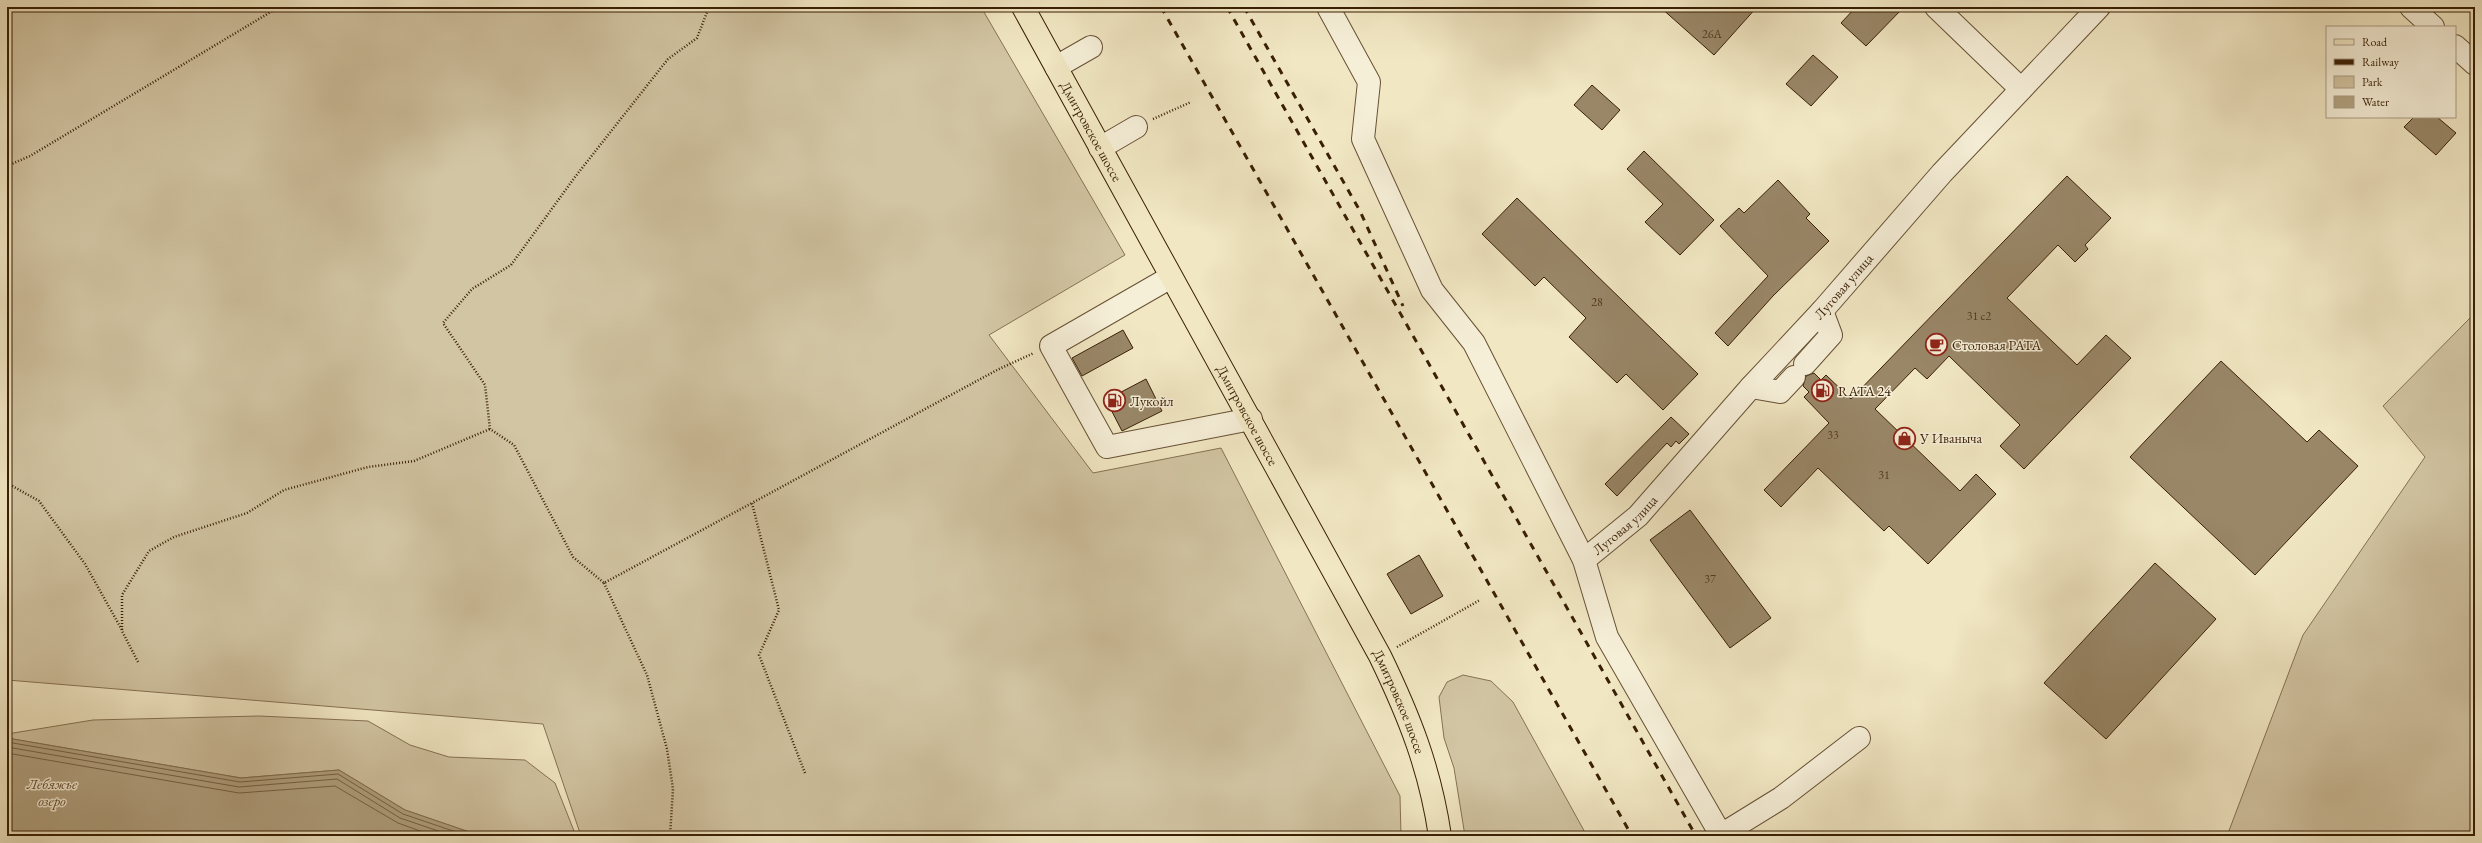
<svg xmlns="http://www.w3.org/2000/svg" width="2482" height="843" viewBox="0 0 2482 843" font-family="'EB Garamond',serif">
	<rect width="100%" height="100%" fill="#f1e7c3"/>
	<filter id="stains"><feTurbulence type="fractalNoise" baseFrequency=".005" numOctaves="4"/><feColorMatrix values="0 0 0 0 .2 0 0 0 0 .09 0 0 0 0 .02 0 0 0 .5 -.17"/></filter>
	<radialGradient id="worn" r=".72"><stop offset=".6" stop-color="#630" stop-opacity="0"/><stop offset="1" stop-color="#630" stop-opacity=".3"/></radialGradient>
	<g fill="#d2c5a3" stroke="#867254">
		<polygon points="7,7 981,7 1125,255 989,335 1093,473 1221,448 1400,796 1401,836 581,836 543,724 7,680"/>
		<polygon points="2475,313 2475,836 2227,836 2303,635 2425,457 2383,406"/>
		<polygon points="1463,675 1491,681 1513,702 1587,836 1465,836 1454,768 1444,738 1439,697 1447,682"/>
		<polygon points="259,716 368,721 410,745 449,757 525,760 555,783 576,836 481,836 405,810 339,770 241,778 7,738 7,734 93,720"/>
	</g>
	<polygon fill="#b2a382" stroke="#826e50" points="7,738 241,778 339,770 405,810 481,836 7,836"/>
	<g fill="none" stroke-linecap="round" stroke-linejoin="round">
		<g stroke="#766144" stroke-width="1">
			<polyline points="7,742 240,782 338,774 403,814 468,836"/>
			<polyline points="7,747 239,787 337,779 400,818 453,836"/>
			<polyline points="7,753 239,793 335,786 398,823 434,836"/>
		</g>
	</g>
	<g fill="#998768" stroke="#391f05">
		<polygon points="1660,7 1757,7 1714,55"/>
		<polygon points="1856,7 1904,7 1866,46 1841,23"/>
		<polygon points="1813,55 1838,77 1811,106 1786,84"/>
		<polygon points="1592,85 1620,110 1602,130 1574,105"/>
		<polygon points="2414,117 2437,117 2456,133 2436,155 2404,127"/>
		<polygon points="1644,151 1714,220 1680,255 1645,222 1663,204 1627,169"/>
		<polygon points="2067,176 2111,218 2085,245 2088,249 2075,262 2058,245 2007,298 2077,365 2106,335 2131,358 2024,469 2000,446 2020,425 1949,356 1927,379 1915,368 1875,409 1960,491 1976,474 1996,494 1928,564 1889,526 1884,531 1818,468 1781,507 1764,490 1829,423 1804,397 1809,392 1803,386 1806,376 1814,373 1821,380 1826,375 1851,399"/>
		<polygon points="1778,180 1810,214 1806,218 1829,241 1773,296 1728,346 1715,333 1768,276 1720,226 1739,208 1744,213"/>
		<polygon points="1517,198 1698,374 1663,410 1626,374 1617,383 1569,337 1586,318 1544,277 1535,286 1482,234"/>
		<polygon points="1123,330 1133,348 1082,376 1072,358"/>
		<polygon points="2221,361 2307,442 2319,430 2358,466 2255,575 2130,457"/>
		<polygon points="1146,379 1162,411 1122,431 1106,400"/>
		<polygon points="1671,417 1689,434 1679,444 1676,441 1671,447 1667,443 1617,496 1605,484"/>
		<polygon points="1690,510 1771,618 1730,648 1650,540"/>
		<polygon points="1419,555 1443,596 1411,614 1387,574"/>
		<polygon points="2155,563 2216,619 2106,739 2044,683"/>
	</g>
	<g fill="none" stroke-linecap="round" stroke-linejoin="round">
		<defs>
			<g id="minor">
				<polyline points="1328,7 1369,82 1363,139 1432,290 1474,343 1584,560 1607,637 1721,835 1781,798 1859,738"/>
				<polyline points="1936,7 2021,89"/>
				<polyline points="2411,7 2433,27"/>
				<polyline points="2455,46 2475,64"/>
				<polyline points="1056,67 1091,47"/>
				<polyline points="1100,148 1136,127"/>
				<polyline points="1171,277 1051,346 1107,447 1251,419"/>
				<polyline points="1805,364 1831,335 1822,311"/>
				<polyline points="1751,387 1780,392 1794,377"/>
				<path id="s1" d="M1584,560L1638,516L1751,387L1822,311L1942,173L2099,7"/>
			</g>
			<g id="major">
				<path id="s2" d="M1023,7L1380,656C1410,718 1430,769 1440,836"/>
			</g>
		</defs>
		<use href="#minor" stroke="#675134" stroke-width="24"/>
		<use href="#major" stroke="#391f05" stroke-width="24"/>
		<g stroke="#391f05" stroke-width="2.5" stroke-dasharray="1 2" stroke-linecap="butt">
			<polyline points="709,7 697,38 668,59 575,177 511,265 472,289 443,323 485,385 490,429 514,445 573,557 604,583 752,503"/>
			<polyline points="1153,119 1191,102"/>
			<polyline points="7,166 30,156 279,7"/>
			<polyline points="7,483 39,501 85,564 122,630"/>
			<polyline points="604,583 647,675 667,749 673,789 670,836"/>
			<polyline points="1397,647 1480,600"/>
			<polyline points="138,662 122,631 122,595 149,551 174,537 247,513 284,490 368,467 414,461 490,429"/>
			<polyline points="805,773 759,655 779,610 752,503 997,370 1034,353"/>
		</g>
		<use href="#minor" stroke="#f6efd8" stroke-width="22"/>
		<use href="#major" stroke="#f1e7c3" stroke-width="22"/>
		<g stroke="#391f05" stroke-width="3" stroke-dasharray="7 7" stroke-linecap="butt">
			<polyline points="1161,7 1632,836"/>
			<polyline points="1227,7 1696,836"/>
			<polyline points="1244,7 1360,211 1403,306"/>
		</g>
	</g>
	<defs>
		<symbol id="cafe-ring" viewBox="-11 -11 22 22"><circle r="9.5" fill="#f6efd8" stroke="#8f2418" stroke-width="1.5"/><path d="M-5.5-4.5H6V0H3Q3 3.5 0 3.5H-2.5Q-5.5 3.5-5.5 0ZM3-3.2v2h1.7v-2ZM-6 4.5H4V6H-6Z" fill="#8f2418"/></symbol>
		<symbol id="fuel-ring" viewBox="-11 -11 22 22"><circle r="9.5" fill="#f6efd8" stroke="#8f2418" stroke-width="1.5"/><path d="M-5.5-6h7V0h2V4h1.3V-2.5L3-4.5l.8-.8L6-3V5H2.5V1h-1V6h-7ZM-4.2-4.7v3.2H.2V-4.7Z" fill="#8f2418"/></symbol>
		<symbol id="shop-ring" viewBox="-11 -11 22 22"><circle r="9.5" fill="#f6efd8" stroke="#8f2418" stroke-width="1.5"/><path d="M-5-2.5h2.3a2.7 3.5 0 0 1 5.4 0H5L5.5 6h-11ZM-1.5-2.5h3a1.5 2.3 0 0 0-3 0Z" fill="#8f2418"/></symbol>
	</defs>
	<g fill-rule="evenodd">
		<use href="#cafe-ring" x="1924" y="332" width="25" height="25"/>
		<use href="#fuel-ring" x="1810" y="378" width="25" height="25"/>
		<use href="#fuel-ring" x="1102" y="388" width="25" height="25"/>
		<use href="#shop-ring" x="1892" y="426" width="25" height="25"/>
	</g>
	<g text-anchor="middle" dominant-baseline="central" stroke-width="3" stroke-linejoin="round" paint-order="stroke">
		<g font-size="12" fill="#51391e">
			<text x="1712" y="34">26А</text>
			<text x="1597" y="302">28</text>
			<text x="1979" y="316">31 с2</text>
			<text x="1833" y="435">33</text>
			<text x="1884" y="475">31</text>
			<text x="1710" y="579">37</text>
		</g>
		<g font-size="14" fill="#391f05" stroke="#f6efd8">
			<text stroke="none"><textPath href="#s2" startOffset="142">Дмитровское шоссе</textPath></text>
			<text stroke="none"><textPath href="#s1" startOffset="378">Луговая улица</textPath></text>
			<text stroke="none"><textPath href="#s2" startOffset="466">Дмитровское шоссе</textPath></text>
			<text stroke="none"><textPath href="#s1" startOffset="54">Луговая улица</textPath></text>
			<text stroke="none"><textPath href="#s2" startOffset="790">Дмитровское шоссе</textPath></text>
		</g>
		<g font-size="14" fill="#391f05" stroke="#f6efd8" text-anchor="start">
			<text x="1952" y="345">Столовая РАТА</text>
			<text x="1838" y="391">RATA 24</text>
			<text x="1130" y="401">Лукойл</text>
			<text x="1920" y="438">У Иваныча</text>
		</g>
		<g font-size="15" font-style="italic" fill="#634d31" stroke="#f6efd8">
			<text x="52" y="783">Лебяжье<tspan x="52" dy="17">озеро</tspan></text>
		</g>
	</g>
	<rect width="2482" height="843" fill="none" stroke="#f1e7c3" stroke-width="24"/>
	<rect x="8" y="8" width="2466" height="827" fill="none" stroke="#391f05" stroke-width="2"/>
	<rect x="12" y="12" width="2458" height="819" fill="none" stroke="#391f05"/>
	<rect x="2326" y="26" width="130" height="92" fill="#f6efd8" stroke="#aa9c84"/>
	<rect x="2334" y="39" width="20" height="6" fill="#f1e7c3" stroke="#aa9c84"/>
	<text x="2362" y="46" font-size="12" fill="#391f05">Road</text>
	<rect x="2334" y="59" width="20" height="6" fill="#391f05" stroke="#aa9c84"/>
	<text x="2362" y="66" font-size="12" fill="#391f05">Railway</text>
	<rect x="2334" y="76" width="20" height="12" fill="#d2c5a3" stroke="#aa9c84"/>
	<text x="2362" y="86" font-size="12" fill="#391f05">Park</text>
	<rect x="2334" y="96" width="20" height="12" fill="#b2a382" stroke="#aa9c84"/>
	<text x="2362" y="106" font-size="12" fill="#391f05">Water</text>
	<rect width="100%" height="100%" filter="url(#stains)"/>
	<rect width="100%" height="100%" fill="url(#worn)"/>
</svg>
